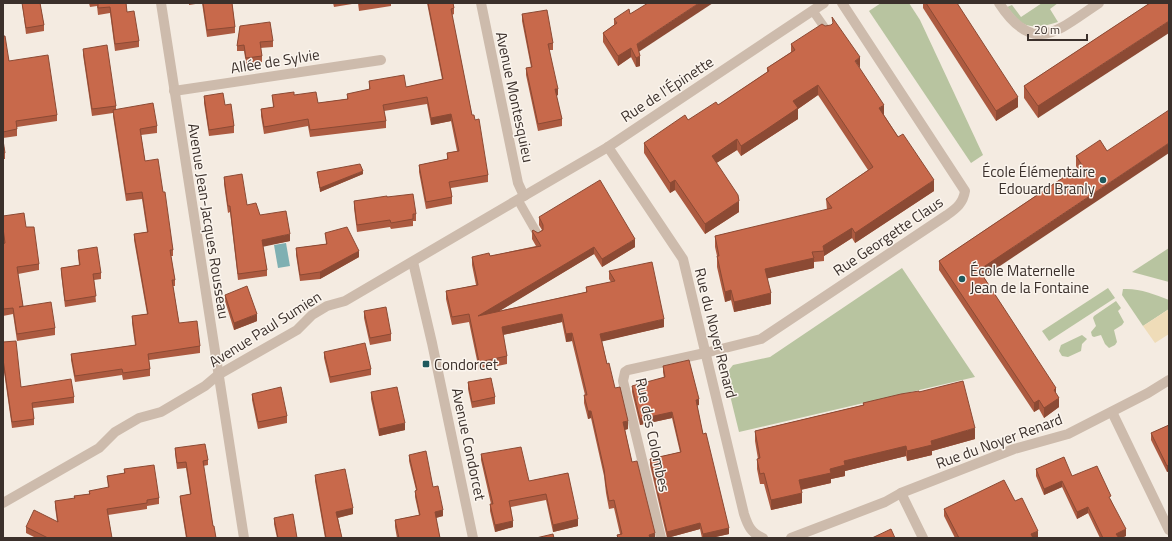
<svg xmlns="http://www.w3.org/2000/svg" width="1172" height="541" viewBox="0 0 1172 541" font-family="'Titillium Web',sans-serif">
	<rect width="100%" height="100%" fill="#f4ebe1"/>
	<g fill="#b8c4a0">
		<polygon points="881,3 909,3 920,20 983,155 971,163 869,11"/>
		<path d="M1042,3H1058L1050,9L1058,22C1046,26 1028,30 1018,20C1014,16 1011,11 1007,7L1012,5L1021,17Z"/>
		<polygon points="1169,248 1169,282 1132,272"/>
		<polygon points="902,268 975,377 739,432 725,375 733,365 770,357"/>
		<polygon points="1108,288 1115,298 1049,341 1042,331"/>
		<path d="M1123,289C1139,288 1154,294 1169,300V309L1143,326L1122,295Z"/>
		<polygon points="1116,301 1121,308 1118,311 1124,322 1122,325 1114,330 1117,342 1115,345 1109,348 1105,344 1101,335 1094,337 1092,336 1091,332 1096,326 1093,318 1094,316"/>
		<polygon points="1082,335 1087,339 1082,344 1081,351 1068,357 1062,356 1059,351 1061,345"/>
	</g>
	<polygon fill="#efdcb8" points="1169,309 1169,334 1155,343 1143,326"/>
	<polygon fill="#7fb0b2" points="286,243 290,266 278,268 274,245"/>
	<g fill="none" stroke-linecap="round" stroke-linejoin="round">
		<g stroke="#cdbbac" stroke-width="9">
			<polyline points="813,11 827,31"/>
			<polyline points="518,200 538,235"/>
		</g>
		<g stroke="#cdbbac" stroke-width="10">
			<polyline points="161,3 244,538"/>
			<path d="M999,3C1034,57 1058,30 1099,3"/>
			<polyline points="174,91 381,60"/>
			<path d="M608,147L683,259L744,514C748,526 751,533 763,538"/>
			<polyline points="524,196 608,147 824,3"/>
			<polyline points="413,262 432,343 473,538"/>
			<polyline points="1112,412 1169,530"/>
			<polyline points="901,493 923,538"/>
			<path d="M661,538L623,381L625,372L628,370L705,353L761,339L947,215C957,208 963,203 965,191L842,3"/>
			<polyline points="791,538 885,502 901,493 1014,449 1068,434 1148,393 1169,380"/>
		</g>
		<polyline stroke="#cdbbac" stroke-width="10" points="3,503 99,448 115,432 139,418 161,412 205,386 218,375 297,330 312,315 327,306 345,301 524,196 518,183 481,3"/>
	</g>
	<g fill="#ac5a40">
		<polygon points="22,3 40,3 44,25 44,31 26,34"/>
		<polygon points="89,3 126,3 127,12 139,41 139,47 115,51 110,13 98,15 97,6 90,7"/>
		<polygon points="189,3 232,3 235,27 235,33 207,37 202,3 189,5"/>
		<polygon points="333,3 391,3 391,6 359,11 358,3 334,7"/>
		<polygon points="427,3 453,3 454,8 454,14 452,15 472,115 488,175 488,182 451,188 452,197 452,204 426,209 419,172 419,165 447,159 447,153 457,151 451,121 431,125 427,104 384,111 386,121 386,128 310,137 308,126 264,134 261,116 261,109 273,107 272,95 294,95 318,103 347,99 347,94 369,90 369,81 406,87 442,79"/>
		<polygon points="923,3 957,3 1018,107 996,121 923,8"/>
		<polygon points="1150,3 1038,118 1024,98 1024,86"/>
		<polygon points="522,14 553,43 553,50 549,50 558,95 556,96 562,119 562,126 538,131 526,75 526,68 531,67 522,21"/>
		<polygon points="614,19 639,52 640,66 636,67 631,57 618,66 603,42 603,33 614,25"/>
		<polygon points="240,26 273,41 273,47 260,48 262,56 262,62 246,64 244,51 237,51 237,46"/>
		<polygon points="3,36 9,61 57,115 57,121 17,127 17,136 3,138"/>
		<polygon points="791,44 859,68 884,115 934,191 855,243 852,238 824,256 824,261 814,262 814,268 767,278 771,304 734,312 731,300 725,302 717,267 717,256 715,247 715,236 827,210 826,199 868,170 818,95 798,109 798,119 764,141 741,156 737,150 716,163 739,212 705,234 675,190 670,193 644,153 644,143 718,105 767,72 767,68 791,52"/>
		<polygon points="83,49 116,106 116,110 157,126 157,133 141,135 145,161 163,192 173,250 173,256 171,256 175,280 175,286 173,286 179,323 200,346 200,353 149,360 150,369 150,376 123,380 122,375 75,382 71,360 71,354 135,345 132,323 132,316 147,314 134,240 134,234 147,232 142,199 126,201 113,116 113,113 92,116 83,55"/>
		<polygon points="204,96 225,105 234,126 234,133 209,136 204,103"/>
		<polygon points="3,140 5,153 5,159 3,159"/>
		<polygon points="1107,151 984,277 1056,394 1059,407 1044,418 1039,409 1034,412 939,270 939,261 1077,168 1076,166 1076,156"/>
		<polygon points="317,172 363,174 320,192"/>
		<polygon points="224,177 247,205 290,241 263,246 267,270 267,276 238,280 230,212 228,213 224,184"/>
		<polygon points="387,197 416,214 416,221 413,221 413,226 391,229 390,227 357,232 354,208 354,201"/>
		<polygon points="3,216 26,227 39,264 39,270 18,274 23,306 55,328 55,335 17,341 13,314 3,316 3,244 4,243 3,234"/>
		<polygon points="539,217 635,247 602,267 594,254 499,311 586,292 586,287 611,282 609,279 609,271 664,327 602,341 607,364 628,429 625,430 632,462 655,538 617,538 617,535 620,534 614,508 609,509 606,493 604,476 591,418 588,419 584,403 584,395 585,395 572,341 566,342 562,322 503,335 507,356 507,364 479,370 469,322 452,325 446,299 446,291 476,285 472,265 472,257 490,256 536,246 532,239 532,231 538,233 542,230 539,225"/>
		<polygon points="325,233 359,257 320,279 300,281 296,255 296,248 326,244"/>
		<polygon points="78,250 101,273 101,279 94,280 96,302 65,307 61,273 61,268 79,265 78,256"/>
		<polygon points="225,295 257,321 234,330 225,301"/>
		<polygon points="364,311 391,334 391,341 370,345 364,318"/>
		<polygon points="3,342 21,387 74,397 74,403 33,408 34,419 34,425 12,428 3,365"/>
		<polygon points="324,352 371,369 371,375 330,383 324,358"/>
		<polygon points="663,366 699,405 697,405 703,434 729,534 711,538 702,538 700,529 667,538 650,465 650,459 680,452 672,418 640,425 632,392 632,386 664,378 663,372"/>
		<polygon points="468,382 495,397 495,404 472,408 468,389"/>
		<polygon points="371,392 405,430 379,436 371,399"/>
		<polygon points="919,392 975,439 932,451 932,455 907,461 906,456 845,471 845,476 831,479 831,483 801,490 802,503 771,510 764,484 760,484 757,469 757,459 758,459 755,441 755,431 863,405 863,403"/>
		<polygon points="252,394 287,416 287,423 258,429 252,400"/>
		<polygon points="1169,425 1169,471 1167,472 1151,440 1151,433"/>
		<polygon points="175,448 208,460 208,465 203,466 213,526 216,538 186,538 180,501 180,496 190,494 186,468 177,469 175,453"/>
		<polygon points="481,454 529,481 568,473 578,526 553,532 546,500 511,507 513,527 495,532 490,511 490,504 491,504 481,460"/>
		<polygon points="409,455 433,487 443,516 436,518 440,538 397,538 395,527 395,520 419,515 415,497 415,491 416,490 409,461"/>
		<polygon points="124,469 159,498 159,504 147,506 147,509 108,515 112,538 36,538 26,533 26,527 57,522 55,507 55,501 74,499 74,496 89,494 89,491 108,488 107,476 124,473"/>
		<polygon points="1036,469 1072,476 1111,500 1126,536 1121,538 1100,538 1088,513 1077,519 1062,487 1044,495 1036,476"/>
		<polygon points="315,475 353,514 338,518 342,538 325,538 315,481"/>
		<polygon points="1015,501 1038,538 955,538 944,516 944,509"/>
		<polygon points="274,518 297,538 277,538 274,524"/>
	</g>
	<g fill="#8c4a34">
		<polygon points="699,3 713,3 637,53 637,44"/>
		<polygon points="1169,21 1169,33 1038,118 1038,106"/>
		<polygon points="631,48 631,57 618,66 618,56"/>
		<polygon points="640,56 640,66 636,67 636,58"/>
		<polygon points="860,57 860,68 855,61"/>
		<polygon points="818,85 818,95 798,109 798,119 741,156 741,146 793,101"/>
		<polygon points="555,89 558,89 558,95 555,96"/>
		<polygon points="1018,97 1018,107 996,121 996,111"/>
		<polygon points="884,105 884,115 879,118 879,108"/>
		<polygon points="451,114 451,121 431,125 431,118"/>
		<polygon points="737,139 737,150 712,166 712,156"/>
		<polygon points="1169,143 1169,153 979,280 979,270"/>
		<polygon points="363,171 363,174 320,192 320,188"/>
		<polygon points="675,180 675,190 670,193 670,183"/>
		<polygon points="934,180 934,191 855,243 855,233"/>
		<polygon points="739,201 739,212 705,234 705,224"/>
		<polygon points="852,228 852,238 824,256 824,251 823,246"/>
		<polygon points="290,234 290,241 262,247 262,240"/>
		<polygon points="635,239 635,247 602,267 602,259"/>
		<polygon points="594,247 594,254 478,324 478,316"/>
		<polygon points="359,251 359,257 320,279 320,272"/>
		<polygon points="814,258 814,268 765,279 765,269"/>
		<polygon points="731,290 731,300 725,302 725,292"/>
		<polygon points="771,293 771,304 734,312 734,302"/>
		<polygon points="257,314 257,321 234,330 234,323"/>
		<polygon points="562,314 562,322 502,335 502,327"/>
		<polygon points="664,319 664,327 600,342 600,334"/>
		<polygon points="572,333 572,341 566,342 566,334"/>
		<polygon points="1056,388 1056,398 1054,390"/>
		<polygon points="1059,398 1059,407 1044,418 1044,408"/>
		<polygon points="699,399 699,405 696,406 696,400"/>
		<polygon points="1039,400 1039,409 1034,412 1034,403"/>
		<polygon points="588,411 591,411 591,418 588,419"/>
		<polygon points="672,412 672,418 640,425 640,419"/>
		<polygon points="628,421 628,429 623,430 623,422"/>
		<polygon points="405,423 405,430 379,436 379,429"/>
		<polygon points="975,428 975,439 932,451 932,455 907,461 907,451 931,441"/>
		<polygon points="906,446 906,456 845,471 845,476 831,479 831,483 799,490 799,480 830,469 844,461"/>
		<polygon points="1169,464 1169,471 1167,472 1167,466"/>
		<polygon points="1062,481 1062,487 1044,495 1044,489"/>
		<polygon points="802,493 802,503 771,510 771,500"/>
		<polygon points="1088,507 1088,513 1077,519 1077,512"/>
		<polygon points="353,508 353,514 336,518 336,512"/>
		<polygon points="443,510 443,516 435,518 435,512"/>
		<polygon points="578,519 578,526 553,532 553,525"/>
		<polygon points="513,521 513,527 495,532 495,525"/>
		<polygon points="700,523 700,529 667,538 667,532"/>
		<polygon points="729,528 729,534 711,538 703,538 703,534"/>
		<polygon points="1126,529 1126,536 1121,538 1116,538 1116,534"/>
		<polygon points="1038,531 1038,538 1031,538 1031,534"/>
		<polygon points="655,533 655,538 649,538 649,535"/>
	</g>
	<g fill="#c8694b" stroke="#8c4a34">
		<polygon points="22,3 40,3 44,25 26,28"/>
		<polygon points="98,3 126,3 127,12 134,11 139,41 115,44 110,7 98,8"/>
		<polygon points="203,3 232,3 235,27 207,30"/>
		<polygon points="359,3 368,3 359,4"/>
		<polygon points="428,3 453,3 454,8 451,9 472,115 474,115 475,120 479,119 488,175 449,182 452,197 426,202 419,165 448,159 447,153 459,151 451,114 431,118 427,97 383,105 386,121 310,130 308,119 264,127 261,109 274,107 272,95 294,92 294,95 316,92 318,103 348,99 347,94 370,89 369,81 404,75 406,87 443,79"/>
		<polygon points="648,3 699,3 637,44 640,56 636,58 631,48 618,56 603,33 617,23 614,19 629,9 630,14"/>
		<polygon points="926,3 957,3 1018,97 996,111"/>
		<polygon points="1150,3 1169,3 1169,21 1038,106 1024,86"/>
		<polygon points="547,10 553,43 548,44 558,89 555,89 562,119 538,124 526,68 532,67 522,14"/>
		<polygon points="832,17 860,57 855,61 884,105 879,108 898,137 903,134 934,180 855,233 852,228 823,246 824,251 812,252 814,258 765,269 771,293 734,302 731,290 725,292 717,256 719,256 715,236 832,208 826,199 873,167 818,85 793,101 798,108 764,131 741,146 737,139 712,156 738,195 739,201 705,224 675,180 670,183 644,143 685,115 688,120 716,102 718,105 769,71 767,68 795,50 791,44 822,24 825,26 831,25 833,23"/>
		<polygon points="270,22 273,41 260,42 262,56 246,58 244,45 237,46 240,26"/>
		<polygon points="3,36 5,36 9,61 48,55 57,115 16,121 17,129 3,132"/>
		<polygon points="107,45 116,106 92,109 83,49"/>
		<polygon points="223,93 225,105 231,104 234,126 209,130 204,96"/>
		<polygon points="153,103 157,126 140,129 145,161 158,159 163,192 165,192 173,250 170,250 175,280 172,280 179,323 197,321 200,346 148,354 150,369 123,373 122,369 75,376 71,354 136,345 132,316 148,314 134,234 148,232 142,192 126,194 113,110"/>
		<polygon points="1169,110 1169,143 979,270 1056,388 1054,390 1059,398 1044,408 1039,400 1034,403 939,261 1082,165 1076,156 1100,140 1107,151"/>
		<polygon points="3,140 5,153 3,153"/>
		<polygon points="360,164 363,171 320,188 317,172"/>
		<polygon points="242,174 247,205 256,203 260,215 286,211 290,234 262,240 267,270 238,274 230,206 228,206 224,177"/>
		<polygon points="600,180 635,239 602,259 594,247 478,316 587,292 586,287 615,281 609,271 652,262 664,319 600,334 607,364 609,363 615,388 620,387 628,421 623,422 632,462 637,461 655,533 649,535 650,538 618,538 617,535 622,534 614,500 609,501 606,485 604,469 591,411 588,411 584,395 587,395 572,333 566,334 562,314 502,327 507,356 479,362 469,314 452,317 446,291 478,285 472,257 489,253 490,256 541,246 532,231 533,230 538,233 543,230 543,225 539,217"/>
		<polygon points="413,194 416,214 413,214 413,219 391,223 390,220 357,225 354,201 387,196 387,197"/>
		<polygon points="24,213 26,227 34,227 39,264 17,267 23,306 19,307 51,302 55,328 17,334 13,308 3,309 3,244 5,243 3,228 3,216"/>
		<polygon points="347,227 359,251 320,272 300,275 296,248 327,244 325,233"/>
		<polygon points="97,247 101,273 93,274 96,296 65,301 61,268 80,265 78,250"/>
		<polygon points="247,286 257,314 234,323 225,295"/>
		<polygon points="386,307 391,334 370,338 364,311"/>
		<polygon points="16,341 21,387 71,379 74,397 32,403 34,419 12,422 3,359 3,342"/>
		<polygon points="365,343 371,369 330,377 324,352"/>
		<polygon points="689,360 699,399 696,400 703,434 706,433 729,528 703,534 700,523 667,532 650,459 681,452 672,412 640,419 632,386 665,377 663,366"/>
		<polygon points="491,378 495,397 472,402 468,382"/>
		<polygon points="963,381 975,428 931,441 932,445 907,451 906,446 844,461 845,465 830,469 831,473 799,480 802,493 771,500 764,473 760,474 757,459 760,458 755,431 864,405 863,403 901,394 919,391 919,392"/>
		<polygon points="281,387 287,416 258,422 252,394"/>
		<polygon points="397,387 405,423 379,429 371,392"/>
		<polygon points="1169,425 1169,464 1167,466 1151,433"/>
		<polygon points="205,444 208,460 203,461 213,526 214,526 216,538 187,538 180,496 191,494 186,462 177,463 175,448"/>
		<polygon points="521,447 529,481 568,473 578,519 553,525 546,494 509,501 513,521 495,525 490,504 493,504 481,454"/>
		<polygon points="426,451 433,487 438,486 443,510 435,512 440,538 399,538 395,520 420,515 415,491 417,490 409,455"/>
		<polygon points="1064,457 1072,476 1097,466 1111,496 1109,497 1126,529 1116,534 1119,538 1103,538 1088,507 1077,512 1062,481 1044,489 1036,469"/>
		<polygon points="154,465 159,498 147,500 147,503 107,509 112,538 48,538 26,527 34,510 58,522 55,501 75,498 74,496 90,494 89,491 109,487 107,476 125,473 124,469"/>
		<polygon points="345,469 353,508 336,512 342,538 326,538 315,475"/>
		<polygon points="1004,480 1015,501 1022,498 1038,531 1031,534 1033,538 959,538 944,509"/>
		<polygon points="293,514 297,538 278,538 274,518"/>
		<polygon points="891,529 895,538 872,538"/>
		<polygon points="553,534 554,538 536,538"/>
	</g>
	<g fill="#1f5a5e" stroke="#fbf5ee" stroke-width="1.5">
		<circle cx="1103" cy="180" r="4"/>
		<circle cx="962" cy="279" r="4"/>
		<rect x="422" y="360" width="8" height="8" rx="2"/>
	</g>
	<g text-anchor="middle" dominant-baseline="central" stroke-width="3" stroke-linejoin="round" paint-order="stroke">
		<g font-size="15" fill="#3b302b" stroke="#fbf5ee">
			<text transform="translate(275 61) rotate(-9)">Allée de Sylvie</text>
			<text transform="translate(667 89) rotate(-33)">Rue de l'Épinette</text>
			<text transform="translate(515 97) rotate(78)">Avenue Montesquieu</text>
			<text transform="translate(209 221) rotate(81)">Avenue Jean-Jacques Rousseau</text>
			<text transform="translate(888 236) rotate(-34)">Rue Georgette Claus</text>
			<text transform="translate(265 329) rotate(-32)">Avenue Paul Sumien</text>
			<text transform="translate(716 333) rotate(76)">Rue du Noyer Renard</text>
			<text transform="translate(653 435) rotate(78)">Rue des Colombes</text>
			<text transform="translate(999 441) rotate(-20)">Rue du Noyer Renard</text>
			<text transform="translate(469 444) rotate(78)">Avenue Condorcet</text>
		</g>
		<g font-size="15" fill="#3b302b" stroke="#fbf5ee" text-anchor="start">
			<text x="1095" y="171" text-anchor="end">École Élémentaire<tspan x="1095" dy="17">Edouard Branly</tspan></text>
			<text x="970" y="270">École Maternelle<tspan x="970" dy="17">Jean de la Fontaine</tspan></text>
			<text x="434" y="364">Condorcet</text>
		</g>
	</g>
	<rect width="1172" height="541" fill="none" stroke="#3b302b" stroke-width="8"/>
	<path d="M1028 34v6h59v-6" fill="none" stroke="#3b302b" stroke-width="2"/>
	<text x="1034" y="34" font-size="12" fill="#3b302b" stroke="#fbf5ee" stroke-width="3" paint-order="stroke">20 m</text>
</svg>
